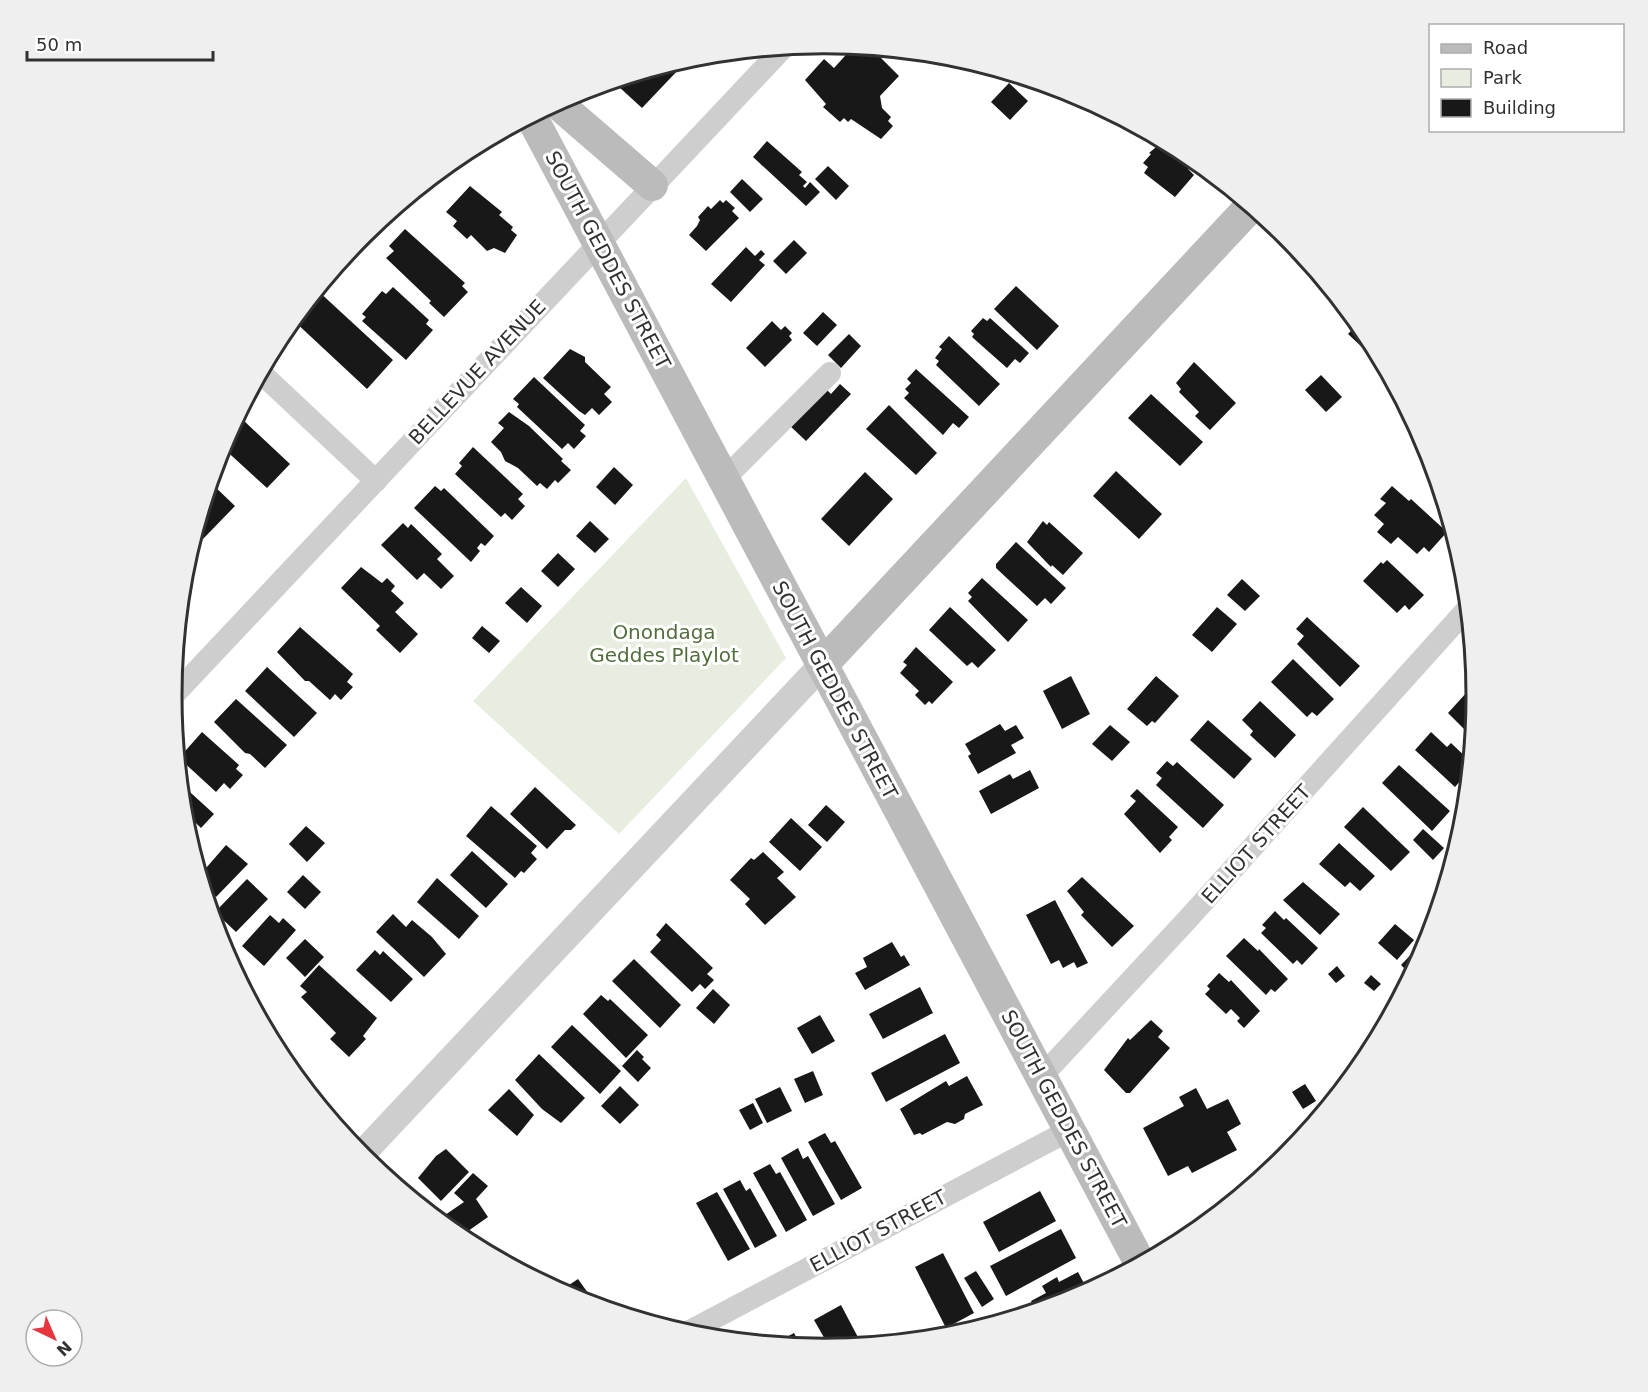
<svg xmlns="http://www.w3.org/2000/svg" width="1648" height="1392" viewBox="0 0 1648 1392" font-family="'DejaVu Sans',sans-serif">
	<rect width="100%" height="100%" fill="#fff"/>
	<polygon fill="#e7eedf" points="686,478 786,658 619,834 473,701"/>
	<g fill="#181818">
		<polygon points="854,46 871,48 899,76 880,96 882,108 891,117 888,121 893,126 881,139 851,119 848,122 844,118 840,122 823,107 826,104 805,80 824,59 834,68"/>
		<polygon points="674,63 680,68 642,108 618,86 627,77"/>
		<polygon points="1009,83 1028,101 1010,120 991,102"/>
		<polygon points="767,141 802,172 799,175 807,182 803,186 805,188 810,182 820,192 806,206 753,157"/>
		<polygon points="1161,143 1189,167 1188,169 1194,175 1175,197 1144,173 1148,167 1143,163 1151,154 1149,153"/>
		<polygon points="828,166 849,186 836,200 815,179"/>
		<polygon points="742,179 763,199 750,212 730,192"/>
		<polygon points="470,186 502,212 499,215 513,227 511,230 517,235 505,253 494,248 487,251 471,235 467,239 453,226 457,221 446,212"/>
		<polygon points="720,200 723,203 726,200 735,208 732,211 739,218 706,251 689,235 697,226 700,220 698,217 708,206 711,209"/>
		<polygon points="405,229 465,283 462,286 468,292 444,317 429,303 431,301 386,258 394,251 389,246"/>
		<polygon points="794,240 807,253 786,274 773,261"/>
		<polygon points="746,247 755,256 761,250 765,254 759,260 765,265 731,302 711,284"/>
		<polygon points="1016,286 1059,326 1037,350 994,309"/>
		<polygon points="393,287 429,320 426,324 433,330 406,360 362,321 366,317 362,314 382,291 386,294"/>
		<polygon points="317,290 393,360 367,389 293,320"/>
		<polygon points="823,312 837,325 817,346 803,333"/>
		<polygon points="983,318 987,321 990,318 1029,353 1020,363 1015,359 1007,368 972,337 974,334 971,331"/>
		<polygon points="772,321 781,330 785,326 792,333 789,336 792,340 765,367 746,348"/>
		<polygon points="1358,323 1372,343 1370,345 1368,343 1363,348 1348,334"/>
		<polygon points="849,334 861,346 841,368 828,355"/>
		<polygon points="949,336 1000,384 979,406 936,365 939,361 935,358 942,349 939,347"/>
		<polygon points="570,349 585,357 585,362 611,387 604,394 612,402 599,415 592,408 585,415 579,411 543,378"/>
		<polygon points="1194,362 1236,403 1210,430 1195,416 1199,412 1179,392 1181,389 1176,383"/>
		<polygon points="916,369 969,417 959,428 953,423 943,435 904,398 909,393 905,389 911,383 907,379"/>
		<polygon points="1321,375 1342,397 1326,412 1305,390"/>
		<polygon points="534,377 585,425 580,431 586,436 574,449 568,443 562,449 517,407 519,404 513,399"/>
		<polygon points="840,384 851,394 806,441 788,424 823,386 831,394"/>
		<polygon points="1151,394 1203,442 1180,466 1128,418"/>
		<polygon points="889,405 937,453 916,475 866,429"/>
		<polygon points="509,412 529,426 563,459 561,461 571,470 558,483 555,480 547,489 540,483 537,486 518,468 505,461 501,452 491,442 504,428 498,423"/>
		<polygon points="239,413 244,417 242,419 290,464 267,488 221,446"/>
		<polygon points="473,447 523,494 518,499 525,506 512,520 505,513 501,517 455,474 462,466 459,463"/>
		<polygon points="614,467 633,485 615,505 596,487"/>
		<polygon points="1116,471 1162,514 1139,539 1093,496"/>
		<polygon points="865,472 893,499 849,546 821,519"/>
		<polygon points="210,482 235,506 201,541 194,535"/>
		<polygon points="435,486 441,491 444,488 494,536 485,546 481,543 477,548 480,551 471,562 414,508"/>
		<polygon points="1392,486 1409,501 1411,499 1447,532 1429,552 1424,547 1417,554 1398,537 1391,544 1377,532 1384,524 1374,515 1386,503 1380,499"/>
		<polygon points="590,521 609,539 595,553 576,536"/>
		<polygon points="1043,521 1047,525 1049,522 1083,553 1063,575 1052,565 1051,567 1027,542"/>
		<polygon points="403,523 408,528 411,524 442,554 437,559 454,576 441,589 424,573 417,580 381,545"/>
		<polygon points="1016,542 1066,588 1051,604 1045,598 1037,606 996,568 996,564"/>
		<polygon points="558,553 575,569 558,587 541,571"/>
		<polygon points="188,555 196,563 183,576 184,568"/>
		<polygon points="1387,560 1424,595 1409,610 1405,605 1397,613 1363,581 1381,562 1383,564"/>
		<polygon points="361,567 382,583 387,578 395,586 391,591 404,603 395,612 418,634 400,653 376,630 380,626 341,588"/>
		<polygon points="982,578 1028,620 1008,642 968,601 972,597 968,593"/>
		<polygon points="1242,579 1260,596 1245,611 1227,595"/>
		<polygon points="521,587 542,606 527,623 505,603"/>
		<polygon points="950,607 996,650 978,668 972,662 967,666 929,630"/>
		<polygon points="1217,607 1237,624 1212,652 1192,635"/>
		<polygon points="1307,617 1360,666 1340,687 1297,644 1304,636 1296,629"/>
		<polygon points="482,626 500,641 489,653 472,638"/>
		<polygon points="300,627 353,674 347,682 353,687 341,700 335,694 330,700 309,681 305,681 277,652"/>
		<polygon points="916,647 953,682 932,704 929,701 925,705 915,695 919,691 900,673 907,665 903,662"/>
		<polygon points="1293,659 1334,699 1317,716 1312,712 1307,717 1271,682"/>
		<polygon points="267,667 317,713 294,737 245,691"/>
		<polygon points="1071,676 1090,714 1062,729 1043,691"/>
		<polygon points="1156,676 1179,696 1155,723 1152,721 1147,726 1127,709"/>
		<polygon points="1468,691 1476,699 1472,737 1448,713"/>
		<polygon points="236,699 287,745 265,768 250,754 245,753 214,722"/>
		<polygon points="1260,701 1296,735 1275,758 1250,735 1253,731 1242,720"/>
		<polygon points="1208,720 1252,759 1234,779 1190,740"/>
		<polygon points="1000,724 1005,731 1016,725 1024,738 1011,745 1016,753 978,774 968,756 971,754 965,744"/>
		<polygon points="1110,725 1130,742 1112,761 1092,744"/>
		<polygon points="202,732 239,765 236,769 243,775 230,789 224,783 216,792 179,758"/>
		<polygon points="1431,732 1447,747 1451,743 1470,761 1469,771 1455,787 1415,750"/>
		<polygon points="1167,761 1173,766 1177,762 1224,805 1203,828 1156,785 1162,778 1156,773"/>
		<polygon points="1399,765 1450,811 1432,831 1382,783"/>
		<polygon points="1030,770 1039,788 991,814 979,791 1010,774 1013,779"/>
		<polygon points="180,783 214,814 201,828 194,821 186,830"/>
		<polygon points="535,787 576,825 571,830 565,830 547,849 510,814"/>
		<polygon points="1137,789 1178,827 1169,837 1172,840 1160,853 1124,814 1136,801 1130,796"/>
		<polygon points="826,805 845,822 827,842 808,825"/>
		<polygon points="491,806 537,846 531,853 537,859 524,873 521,871 515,878 466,836"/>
		<polygon points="1363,807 1410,852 1391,871 1344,827"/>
		<polygon points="791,818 822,847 800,871 769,842"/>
		<polygon points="306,826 325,843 307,862 289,844"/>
		<polygon points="1423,829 1444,848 1433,860 1413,840"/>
		<polygon points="1339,843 1375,876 1360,891 1350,882 1345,887 1319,864"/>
		<polygon points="226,845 248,864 216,897 203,885 200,875"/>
		<polygon points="472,851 508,884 486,908 450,875"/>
		<polygon points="763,852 784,872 777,878 796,897 765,925 745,904 750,899 730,880 751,858 754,860"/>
		<polygon points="303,875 321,892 305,909 287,892"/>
		<polygon points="1082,877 1134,926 1112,947 1081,915 1084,912 1067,891"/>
		<polygon points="437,878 479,916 459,939 417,902"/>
		<polygon points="247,879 268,899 236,932 215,912"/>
		<polygon points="1303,882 1340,914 1320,935 1283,900"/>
		<polygon points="1055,900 1088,963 1077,968 1074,962 1063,968 1059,960 1051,964 1026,915"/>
		<polygon points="1275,911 1284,920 1286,918 1318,948 1302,965 1297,960 1293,964 1261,933 1266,928 1262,925"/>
		<polygon points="393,914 406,927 412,920 432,937 446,954 424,977 376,932"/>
		<polygon points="270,915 279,923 283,918 296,930 264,966 242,946"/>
		<polygon points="666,923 713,968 707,974 714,980 705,989 700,984 692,992 650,952 661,940 656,935"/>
		<polygon points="1395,924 1414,940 1397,960 1378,943"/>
		<polygon points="1244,938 1258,951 1259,949 1288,979 1275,992 1271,989 1266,995 1226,956"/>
		<polygon points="305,939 324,957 305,977 286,958"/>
		<polygon points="892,942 901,957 904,955 910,965 865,990 855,973 867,967 863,958"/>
		<polygon points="1419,946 1424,951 1411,975 1401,965"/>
		<polygon points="375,950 380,955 383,951 413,979 391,1002 356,970"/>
		<polygon points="634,959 681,1005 660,1028 612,981"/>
		<polygon points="319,965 377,1018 363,1036 366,1039 349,1057 330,1039 336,1033 301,997 307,992 300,986"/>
		<polygon points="1337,966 1345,976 1336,983 1328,974"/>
		<polygon points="1219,973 1229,982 1231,980 1260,1011 1244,1028 1237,1021 1240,1018 1231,1009 1226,1014 1205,994 1210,989 1207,986"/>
		<polygon points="1371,975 1381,984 1374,991 1364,983"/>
		<polygon points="920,987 933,1013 883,1039 869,1014"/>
		<polygon points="713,989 730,1005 714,1024 696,1008"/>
		<polygon points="601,995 608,1001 610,999 648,1035 626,1058 583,1014"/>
		<polygon points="820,1015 835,1041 812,1054 797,1028"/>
		<polygon points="1151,1020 1163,1031 1158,1037 1170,1048 1130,1093 1126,1093 1104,1070 1128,1038 1130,1040"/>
		<polygon points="572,1025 621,1071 600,1094 551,1047"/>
		<polygon points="945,1034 960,1063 886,1102 871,1073"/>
		<polygon points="637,1050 644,1057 642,1059 651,1068 638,1082 622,1066"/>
		<polygon points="539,1054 585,1098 561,1123 542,1109 515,1080"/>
		<polygon points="813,1071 823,1095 805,1103 794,1079"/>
		<polygon points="967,1076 983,1105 965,1114 964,1119 955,1124 947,1122 922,1135 920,1133 914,1135 900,1109 946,1081 949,1086"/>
		<polygon points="1305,1084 1316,1101 1303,1109 1292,1092"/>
		<polygon points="620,1086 639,1105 620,1124 601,1106"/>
		<polygon points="780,1087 792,1111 767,1123 755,1099"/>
		<polygon points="1196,1088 1207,1109 1228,1099 1241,1124 1227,1132 1237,1150 1192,1173 1188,1166 1168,1176 1143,1128 1184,1106 1179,1097"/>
		<polygon points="509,1089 534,1115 517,1136 488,1110"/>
		<polygon points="753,1103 763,1123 750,1130 739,1110"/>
		<polygon points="825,1133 831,1143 835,1141 862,1188 841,1200 808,1142"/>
		<polygon points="798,1148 803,1159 808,1156 835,1204 813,1216 781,1158"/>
		<polygon points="446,1149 469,1172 441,1201 418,1178 436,1156"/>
		<polygon points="770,1164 776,1174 780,1172 807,1220 786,1232 753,1173"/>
		<polygon points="473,1173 488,1186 476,1199 488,1217 461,1236 445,1215 464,1202 454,1193"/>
		<polygon points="740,1180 746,1191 750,1188 777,1236 755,1248 723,1189"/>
		<polygon points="1040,1191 1056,1221 999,1252 983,1222"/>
		<polygon points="717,1192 750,1249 728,1261 696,1203"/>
		<polygon points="1061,1229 1076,1258 1006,1296 990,1266"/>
		<polygon points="943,1253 974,1313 946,1328 915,1267"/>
		<polygon points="976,1271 994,1299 982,1307 964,1278"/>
		<polygon points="1078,1272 1088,1291 1073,1299 1036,1310 1031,1301 1046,1293 1042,1286 1057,1277 1059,1282"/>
		<polygon points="578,1279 593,1300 589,1303 560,1291"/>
		<polygon points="841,1305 861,1343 860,1345 830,1348 814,1320"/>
		<polygon points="794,1333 801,1346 786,1345 783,1339"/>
	</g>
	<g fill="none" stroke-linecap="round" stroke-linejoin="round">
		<g stroke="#cecece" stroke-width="22">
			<polyline points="261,373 376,481"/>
			<polyline points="724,479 830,373"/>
			<polyline points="172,697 784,47"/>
			<polyline points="1041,1077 1187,920 1468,608"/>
			<polyline points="686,1333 1070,1130"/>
		</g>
		<polyline stroke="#cecece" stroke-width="27" points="361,1155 822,665"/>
		<g stroke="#bbb" stroke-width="32">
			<polyline points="557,103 652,185"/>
			<polyline points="531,116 1140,1263"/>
			<polyline points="822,665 1251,206"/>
		</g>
	</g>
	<g text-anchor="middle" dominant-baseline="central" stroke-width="6" stroke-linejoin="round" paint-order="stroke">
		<g font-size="20" fill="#313131" stroke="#fff">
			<text transform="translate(608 260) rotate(62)">SOUTH GEDDES STREET</text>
			<text transform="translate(477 372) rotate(-47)">BELLEVUE AVENUE</text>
			<text transform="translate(835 690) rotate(62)">SOUTH GEDDES STREET</text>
			<text transform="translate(1256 844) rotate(-48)">ELLIOT STREET</text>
			<text transform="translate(1064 1119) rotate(62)">SOUTH GEDDES STREET</text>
			<text transform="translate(878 1231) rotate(-28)">ELLIOT STREET</text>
		</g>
		<g font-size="20" fill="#536e3d" stroke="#fff">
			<text x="664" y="632">Onondaga<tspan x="664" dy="23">Geddes Playlot</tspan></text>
		</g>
	</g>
	<path d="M0 0H1648V1392H0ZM182 696a642 642 0 1 1 1284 0a642 642 0 1 1-1284 0Z" fill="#efefef" fill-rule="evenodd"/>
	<path fill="none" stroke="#313131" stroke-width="3" d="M182 696a642 642 0 1 1 1284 0a642 642 0 1 1-1284 0Z"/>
	<rect x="1429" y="24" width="195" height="108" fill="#ffffff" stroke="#adadad" stroke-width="1.5"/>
	<rect x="1441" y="44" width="30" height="9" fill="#bbbbbb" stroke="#adadad" stroke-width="1.5"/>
	<text x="1483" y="54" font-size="18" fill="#313131">Road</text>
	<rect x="1441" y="69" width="30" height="18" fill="#e7eedf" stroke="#adadad" stroke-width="1.5"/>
	<text x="1483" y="84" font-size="18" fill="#313131">Park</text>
	<rect x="1441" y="99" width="30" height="18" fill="#181818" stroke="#adadad" stroke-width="1.5"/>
	<text x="1483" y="114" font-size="18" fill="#313131">Building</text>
	<g transform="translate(54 1338) rotate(136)"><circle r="28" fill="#ffffff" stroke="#adadad" stroke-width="1.5"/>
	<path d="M0-4.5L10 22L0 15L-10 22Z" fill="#e7343e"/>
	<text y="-9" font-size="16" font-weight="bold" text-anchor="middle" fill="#313131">N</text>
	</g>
	<path d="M27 51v9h186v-9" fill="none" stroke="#313131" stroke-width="3"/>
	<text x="36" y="51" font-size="18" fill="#313131" stroke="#ffffff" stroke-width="4.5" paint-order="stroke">50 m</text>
</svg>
